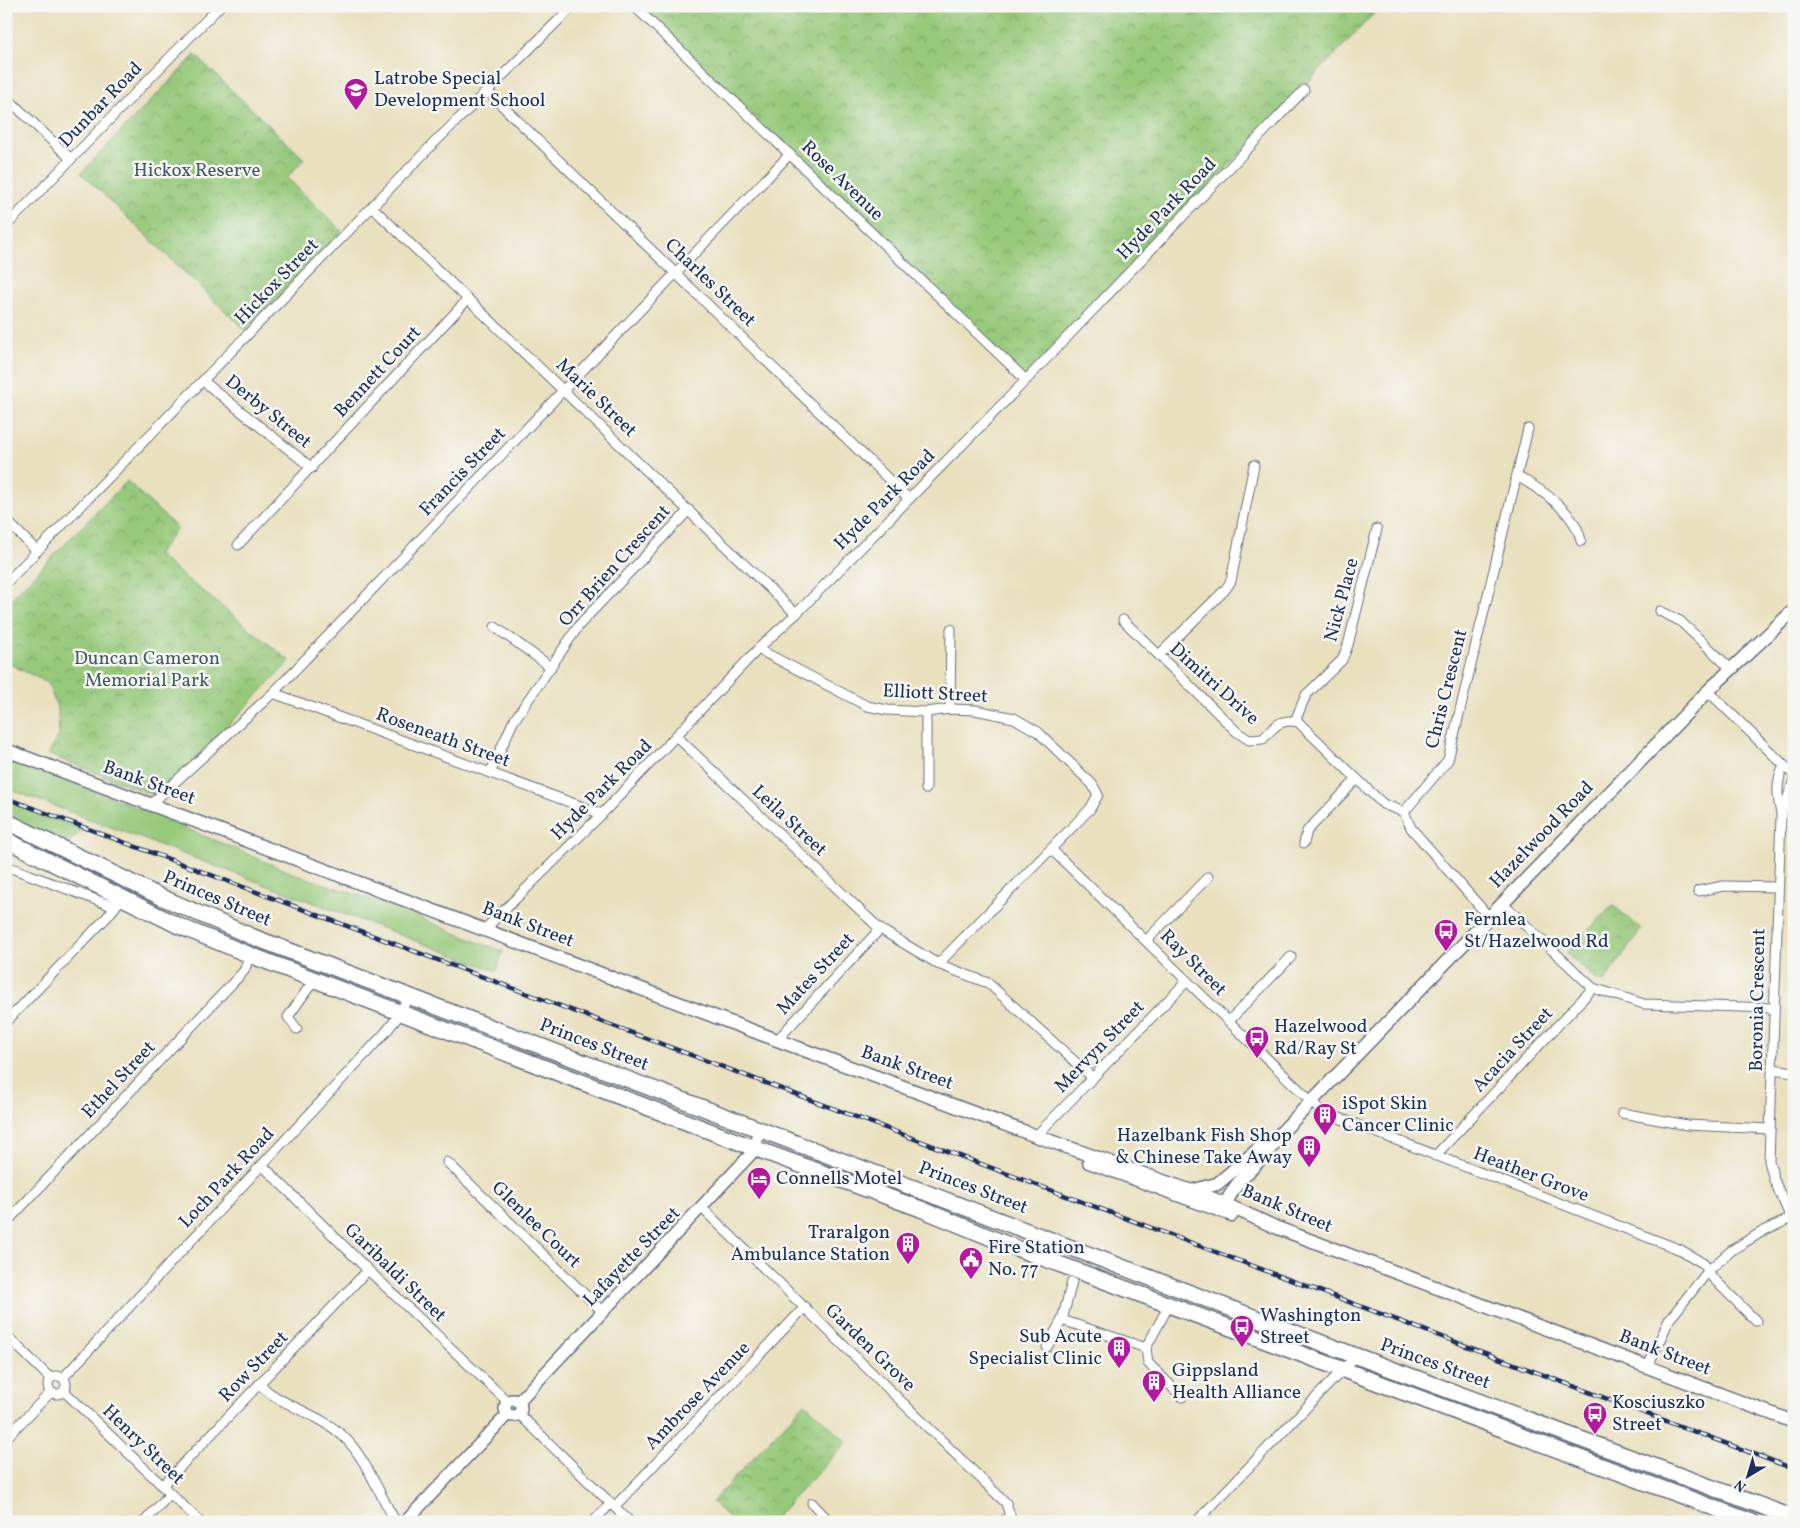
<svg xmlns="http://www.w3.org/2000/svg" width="1800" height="1528" viewBox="0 0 1800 1528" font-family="Vollkorn,serif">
	<defs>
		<pattern id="park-crowns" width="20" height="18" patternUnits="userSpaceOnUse" patternTransform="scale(1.25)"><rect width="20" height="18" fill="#97c97a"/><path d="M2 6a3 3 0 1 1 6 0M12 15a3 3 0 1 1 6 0" fill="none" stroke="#7aa467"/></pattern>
	</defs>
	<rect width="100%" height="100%" fill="#f6f6f2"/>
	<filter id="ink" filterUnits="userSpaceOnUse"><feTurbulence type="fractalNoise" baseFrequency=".02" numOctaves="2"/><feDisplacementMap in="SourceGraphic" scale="10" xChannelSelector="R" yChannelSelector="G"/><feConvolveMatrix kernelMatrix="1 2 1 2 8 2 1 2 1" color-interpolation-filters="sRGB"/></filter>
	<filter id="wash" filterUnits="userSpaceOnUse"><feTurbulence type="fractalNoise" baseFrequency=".0096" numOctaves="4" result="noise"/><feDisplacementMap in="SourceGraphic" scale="20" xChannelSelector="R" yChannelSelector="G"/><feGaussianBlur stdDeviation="1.12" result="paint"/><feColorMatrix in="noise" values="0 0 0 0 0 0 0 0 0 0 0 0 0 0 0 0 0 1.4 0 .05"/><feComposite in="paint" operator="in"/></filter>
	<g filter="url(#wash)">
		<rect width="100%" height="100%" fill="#e9e0be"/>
		<g fill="#97c97a" stroke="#597c6c">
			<polygon points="6,758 129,804 292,873 394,907 477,942 503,951 497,971 6,788"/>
			<polygon points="6,801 83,830 67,844 6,815"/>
		</g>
		<g fill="url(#park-crowns)" stroke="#597c6c">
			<polygon points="639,6 1381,6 1026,378"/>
			<polygon points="195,55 304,159 287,178 342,231 246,331 81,173"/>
			<polygon points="127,481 177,528 157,555 290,661 159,797 47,754 59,736 58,710 48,683 6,662 6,604"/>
			<polygon points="1613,905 1641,929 1604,982 1594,978 1566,953"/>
			<polygon points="805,1403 847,1442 771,1522 733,1522 712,1502"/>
		</g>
	</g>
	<g filter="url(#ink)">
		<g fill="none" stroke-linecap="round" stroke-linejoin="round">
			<defs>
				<g id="minor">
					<polyline points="634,6 1026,380"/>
					<polyline points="488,92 909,499"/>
					<polyline points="6,97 71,159"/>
					<polyline points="372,207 796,614"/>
					<polyline points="6,226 220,6"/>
					<polyline points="203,381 312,468"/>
					<path d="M1517,476C1542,490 1576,512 1581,541"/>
					<polyline points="6,520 37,551"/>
					<polyline points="238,545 468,299"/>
					<polyline points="6,583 431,146 573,6"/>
					<polyline points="1660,611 1680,621 1731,669"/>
					<path d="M1123,620L1237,732L1249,740L1263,739C1274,726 1281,718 1298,722L1383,804L1404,812"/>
					<polyline points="495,627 551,667"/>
					<polyline points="758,649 867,706 887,710 926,712 950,709 975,710 1014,718 1038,732 1092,784 1098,795 1090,809 938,964"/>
					<polyline points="1159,655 1225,590 1231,581 1254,465"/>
					<polyline points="1708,691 1794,775"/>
					<polyline points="273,693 602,814"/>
					<polyline points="950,709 951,629"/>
					<polyline points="1295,721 1306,695 1342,660 1348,645 1377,529"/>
					<polyline points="677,737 880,929 938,964 988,983 1093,1078"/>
					<polyline points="490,773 513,722 580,624 689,510"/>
					<polyline points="926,789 926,712"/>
					<polyline points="151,804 273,693 790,154"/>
					<path d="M1781,813C1777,796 1776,781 1784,766"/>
					<polyline points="1304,843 1307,831 1357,779"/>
					<polyline points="1051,849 1321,1111 1681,1250 1704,1264 1712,1277 1756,1321"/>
					<polyline points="6,866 115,907"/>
					<polyline points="1698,891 1724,886 1777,887"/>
					<polyline points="1503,904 1593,988 1644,1004 1773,1008"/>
					<polyline points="1489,917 1411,828 1404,812 1448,760 1528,429"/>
					<polyline points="485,929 602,814 758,649 796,614 1026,380 1304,90"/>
					<polyline points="1147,940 1208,877"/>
					<polyline points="1229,1021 1291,957"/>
					<polyline points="6,1022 107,917 122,898"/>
					<polyline points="297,1029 288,1017 314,980"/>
					<polyline points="777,1040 880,929"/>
					<polyline points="1773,1069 1794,1072"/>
					<polyline points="1622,1113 1687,1125 1770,1129"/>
					<polyline points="1036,1136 1187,981"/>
					<polyline points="1435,1156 1593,988"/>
					<polyline points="447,1162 603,1312"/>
					<polyline points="262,1165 368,1270 508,1402"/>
					<polyline points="702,1208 1006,1503 1010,1515 1003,1522"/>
					<polyline points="1791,1218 1774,1180 1769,1161 1781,816 1794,780"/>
					<polyline points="6,1223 244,971 250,955"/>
					<polyline points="1062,1320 1072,1282"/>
					<polyline points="6,1335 50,1378"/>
					<polyline points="1047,1347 1062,1320 1146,1348 1169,1305"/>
					<polyline points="1146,1348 1148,1363 1182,1397"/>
					<polyline points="1648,1366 1669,1320 1709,1270 1732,1250 1765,1230 1794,1217"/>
					<circle cx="57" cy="1385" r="9"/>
					<polyline points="63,1378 385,1033 401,1013 408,995"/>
					<path d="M260,1385C285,1408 321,1414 344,1437C366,1458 380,1496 396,1522"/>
					<polyline points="64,1391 200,1522"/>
					<polyline points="519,1414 630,1522"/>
					<polyline points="6,1438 50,1393"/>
					<polyline points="162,1486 368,1270"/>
					<polyline points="812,1503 830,1522"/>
					<polyline points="615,1506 805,1307"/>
					<polyline points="144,1522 170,1494"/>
					<polyline points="593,1522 611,1503"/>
					<polyline points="1196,1522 1356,1356"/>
				</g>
				<g id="tertiary">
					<circle cx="513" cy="1408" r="8"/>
					<polyline points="518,1402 750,1155 760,1129"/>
					<polyline points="405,1522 508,1414"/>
				</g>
				<g id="secondary">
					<polyline points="6,750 777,1040 1036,1136 1214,1199 1275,1227 1794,1422"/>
					<polyline points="1089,1162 1232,1215"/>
					<polyline points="1194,1190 1217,1184 1262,1146 1280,1134 1708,691 1794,610"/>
					<path d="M1226,1204C1236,1177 1263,1162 1278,1138"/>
				</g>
				<g id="trunk">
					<polyline points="6,821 161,897 253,937 1356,1356 1794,1518"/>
					<polyline points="6,840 179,926 250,955 754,1148 921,1209 1016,1248 1752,1522"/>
				</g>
			</defs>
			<use href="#minor" stroke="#636d80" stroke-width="11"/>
			<use href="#tertiary" stroke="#636d80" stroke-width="14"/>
			<use href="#secondary" stroke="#636d80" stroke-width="15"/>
			<use href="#trunk" stroke="#636d80" stroke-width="18"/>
			<use href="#minor" stroke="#fff" stroke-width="9"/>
			<use href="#tertiary" stroke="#fff" stroke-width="11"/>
			<use href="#secondary" stroke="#fff" stroke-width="12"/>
			<use href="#trunk" stroke="#fff" stroke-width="15"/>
			<defs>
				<polyline id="rail" points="6,798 1794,1469"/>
			</defs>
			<use href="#rail" stroke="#1b2f5e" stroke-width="4.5"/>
			<use href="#rail" stroke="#f6f6f2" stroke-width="2.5" stroke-dasharray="8" stroke-linecap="butt"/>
		</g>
	</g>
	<defs>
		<symbol id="school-pin" viewBox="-11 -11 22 30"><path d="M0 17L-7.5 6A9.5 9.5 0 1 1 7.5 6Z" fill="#b5179e" stroke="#f6f6f2"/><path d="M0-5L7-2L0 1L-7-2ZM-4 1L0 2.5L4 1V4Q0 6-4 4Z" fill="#fff"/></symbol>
		<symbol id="bus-pin" viewBox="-11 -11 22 30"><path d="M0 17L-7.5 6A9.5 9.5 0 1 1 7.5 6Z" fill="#b5179e" stroke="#f6f6f2"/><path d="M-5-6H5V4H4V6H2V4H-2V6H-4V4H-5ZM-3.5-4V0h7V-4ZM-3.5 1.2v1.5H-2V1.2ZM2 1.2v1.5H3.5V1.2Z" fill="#fff"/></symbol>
		<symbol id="building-pin" viewBox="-11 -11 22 30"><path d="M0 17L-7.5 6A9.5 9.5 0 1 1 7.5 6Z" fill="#b5179e" stroke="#f6f6f2"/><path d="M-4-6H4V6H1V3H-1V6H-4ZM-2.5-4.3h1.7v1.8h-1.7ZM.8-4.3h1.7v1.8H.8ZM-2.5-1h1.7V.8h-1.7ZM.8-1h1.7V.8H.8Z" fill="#fff"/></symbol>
		<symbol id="hotel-pin" viewBox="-11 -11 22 30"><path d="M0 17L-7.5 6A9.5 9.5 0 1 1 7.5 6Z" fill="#b5179e" stroke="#f6f6f2"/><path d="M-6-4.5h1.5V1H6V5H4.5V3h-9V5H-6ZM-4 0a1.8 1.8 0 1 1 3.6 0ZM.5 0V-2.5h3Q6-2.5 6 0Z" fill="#fff"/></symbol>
		<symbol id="civic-pin" viewBox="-11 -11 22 30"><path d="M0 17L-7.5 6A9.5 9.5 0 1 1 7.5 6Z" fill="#b5179e" stroke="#f6f6f2"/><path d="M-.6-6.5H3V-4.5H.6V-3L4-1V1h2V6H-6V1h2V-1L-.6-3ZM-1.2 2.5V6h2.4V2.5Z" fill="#fff"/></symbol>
	</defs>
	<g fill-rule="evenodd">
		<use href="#school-pin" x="342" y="76" width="28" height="38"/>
		<use href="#bus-pin" x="1432" y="917" width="28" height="38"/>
		<use href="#bus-pin" x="1243" y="1024" width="28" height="38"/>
		<use href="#building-pin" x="1311" y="1101" width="28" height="38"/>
		<use href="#building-pin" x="1295" y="1133" width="28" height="38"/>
		<use href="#hotel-pin" x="745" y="1165" width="28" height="38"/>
		<use href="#building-pin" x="894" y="1230" width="28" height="38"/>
		<use href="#civic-pin" x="957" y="1245" width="28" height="38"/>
		<use href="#bus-pin" x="1228" y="1313" width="28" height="38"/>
		<use href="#building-pin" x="1105" y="1334" width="28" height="38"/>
		<use href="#building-pin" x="1140" y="1368" width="28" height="38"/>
		<use href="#bus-pin" x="1581" y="1400" width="28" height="38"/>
	</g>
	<g text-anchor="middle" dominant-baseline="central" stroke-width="5" stroke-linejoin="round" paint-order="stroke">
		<g font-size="19" fill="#1b2f5e" stroke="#f6f6f2" text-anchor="start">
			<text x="374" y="79">Latrobe Special<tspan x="374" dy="22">Development School</tspan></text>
			<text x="1464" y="920">Fernlea<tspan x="1464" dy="22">St/Hazelwood Rd</tspan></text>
			<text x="1274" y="1027">Hazelwood<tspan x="1274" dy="22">Rd/Ray St</tspan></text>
			<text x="1342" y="1104">iSpot Skin<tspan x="1342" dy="22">Cancer Clinic</tspan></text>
			<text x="1292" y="1136" text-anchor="end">Hazelbank Fish Shop<tspan x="1292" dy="22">&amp; Chinese Take Away</tspan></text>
			<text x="776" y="1179">Connells Motel</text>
			<text x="890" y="1233" text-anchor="end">Traralgon<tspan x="890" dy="22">Ambulance Station</tspan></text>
			<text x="988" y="1248">Fire Station<tspan x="988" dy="22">No. 77</tspan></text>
			<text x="1260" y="1316">Washington<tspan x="1260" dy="22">Street</tspan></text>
			<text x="1102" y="1337" text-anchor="end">Sub Acute<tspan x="1102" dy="22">Specialist Clinic</tspan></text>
			<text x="1172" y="1371">Gippsland<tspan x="1172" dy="22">Health Alliance</tspan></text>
			<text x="1612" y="1403">Kosciuszko<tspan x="1612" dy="22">Street</tspan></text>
		</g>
		<g font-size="19" fill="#1b2f5e" stroke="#f6f6f2">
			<text transform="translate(101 105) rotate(-46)">Dunbar Road</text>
			<text transform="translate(842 181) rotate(44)">Rose Avenue</text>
			<text transform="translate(1167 209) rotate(-46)">Hyde Park Road</text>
			<text transform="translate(277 282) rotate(-46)">Hickox Street</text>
			<text transform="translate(710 283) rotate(44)">Charles Street</text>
			<text transform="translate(378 372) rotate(-47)">Bennett Court</text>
			<text transform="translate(596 398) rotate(44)">Marie Street</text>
			<text transform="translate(268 412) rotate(39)">Derby Street</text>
			<text transform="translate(463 472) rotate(-46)">Francis Street</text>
			<text transform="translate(885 500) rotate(-45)">Hyde Park Road</text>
			<text transform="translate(615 566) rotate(-48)">Orr Brien Crescent</text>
			<text transform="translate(1342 600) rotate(-75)">Nick Place</text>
			<text transform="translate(1214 684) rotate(42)">Dimitri Drive</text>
			<text transform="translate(1447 689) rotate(-76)">Chris Crescent</text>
			<text transform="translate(935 694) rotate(3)">Elliott Street</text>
			<text transform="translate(443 738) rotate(20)">Roseneath Street</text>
			<text transform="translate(149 783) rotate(20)">Bank Street</text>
			<text transform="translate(602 790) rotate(-45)">Hyde Park Road</text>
			<text transform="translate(789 821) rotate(43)">Leila Street</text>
			<text transform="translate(1542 835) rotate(-46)">Hazelwood Road</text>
			<text transform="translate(217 899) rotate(23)">Princes Street</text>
			<text transform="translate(528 925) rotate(21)">Bank Street</text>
			<text transform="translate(1193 963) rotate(45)">Ray Street</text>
			<text transform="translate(816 974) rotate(-47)">Mates Street</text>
			<text transform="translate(1758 1000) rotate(-89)">Boronia Crescent</text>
			<text transform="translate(594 1045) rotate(21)">Princes Street</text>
			<text transform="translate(1100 1047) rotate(-46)">Mervyn Street</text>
			<text transform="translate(1513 1050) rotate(-47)">Acacia Street</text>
			<text transform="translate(907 1068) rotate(20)">Bank Street</text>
			<text transform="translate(119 1080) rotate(-47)">Ethel Street</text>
			<text transform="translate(1531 1175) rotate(21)">Heather Grove</text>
			<text transform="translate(227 1178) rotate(-47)">Loch Park Road</text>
			<text transform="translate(973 1188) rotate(21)">Princes Street</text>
			<text transform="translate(1287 1209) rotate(23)">Bank Street</text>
			<text transform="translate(536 1225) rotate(44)">Glenlee Court</text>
			<text transform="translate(632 1257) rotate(-46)">Lafayette Street</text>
			<text transform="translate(395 1273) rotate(44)">Garibaldi Street</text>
			<text transform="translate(870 1348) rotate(44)">Garden Grove</text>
			<text transform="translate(1665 1353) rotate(21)">Bank Street</text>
			<text transform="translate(1435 1364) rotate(20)">Princes Street</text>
			<text transform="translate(254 1367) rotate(-46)">Row Street</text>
			<text transform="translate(698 1396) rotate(-46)">Ambrose Avenue</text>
			<text transform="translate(143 1445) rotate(44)">Henry Street</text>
		</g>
		<g font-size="19" fill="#405d66" stroke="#f6f6f2">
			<text x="197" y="171">Hickox Reserve</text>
			<text x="147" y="659">Duncan Cameron<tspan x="147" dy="22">Memorial Park</tspan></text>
		</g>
	</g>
	<rect width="1800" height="1528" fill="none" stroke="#f6f6f2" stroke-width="25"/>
	<g transform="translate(1748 1476) rotate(218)" stroke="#f6f6f2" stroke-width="4" paint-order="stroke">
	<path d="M0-4L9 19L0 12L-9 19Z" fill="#1b2f5e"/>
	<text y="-8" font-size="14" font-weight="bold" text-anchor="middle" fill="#1b2f5e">N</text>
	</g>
</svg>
